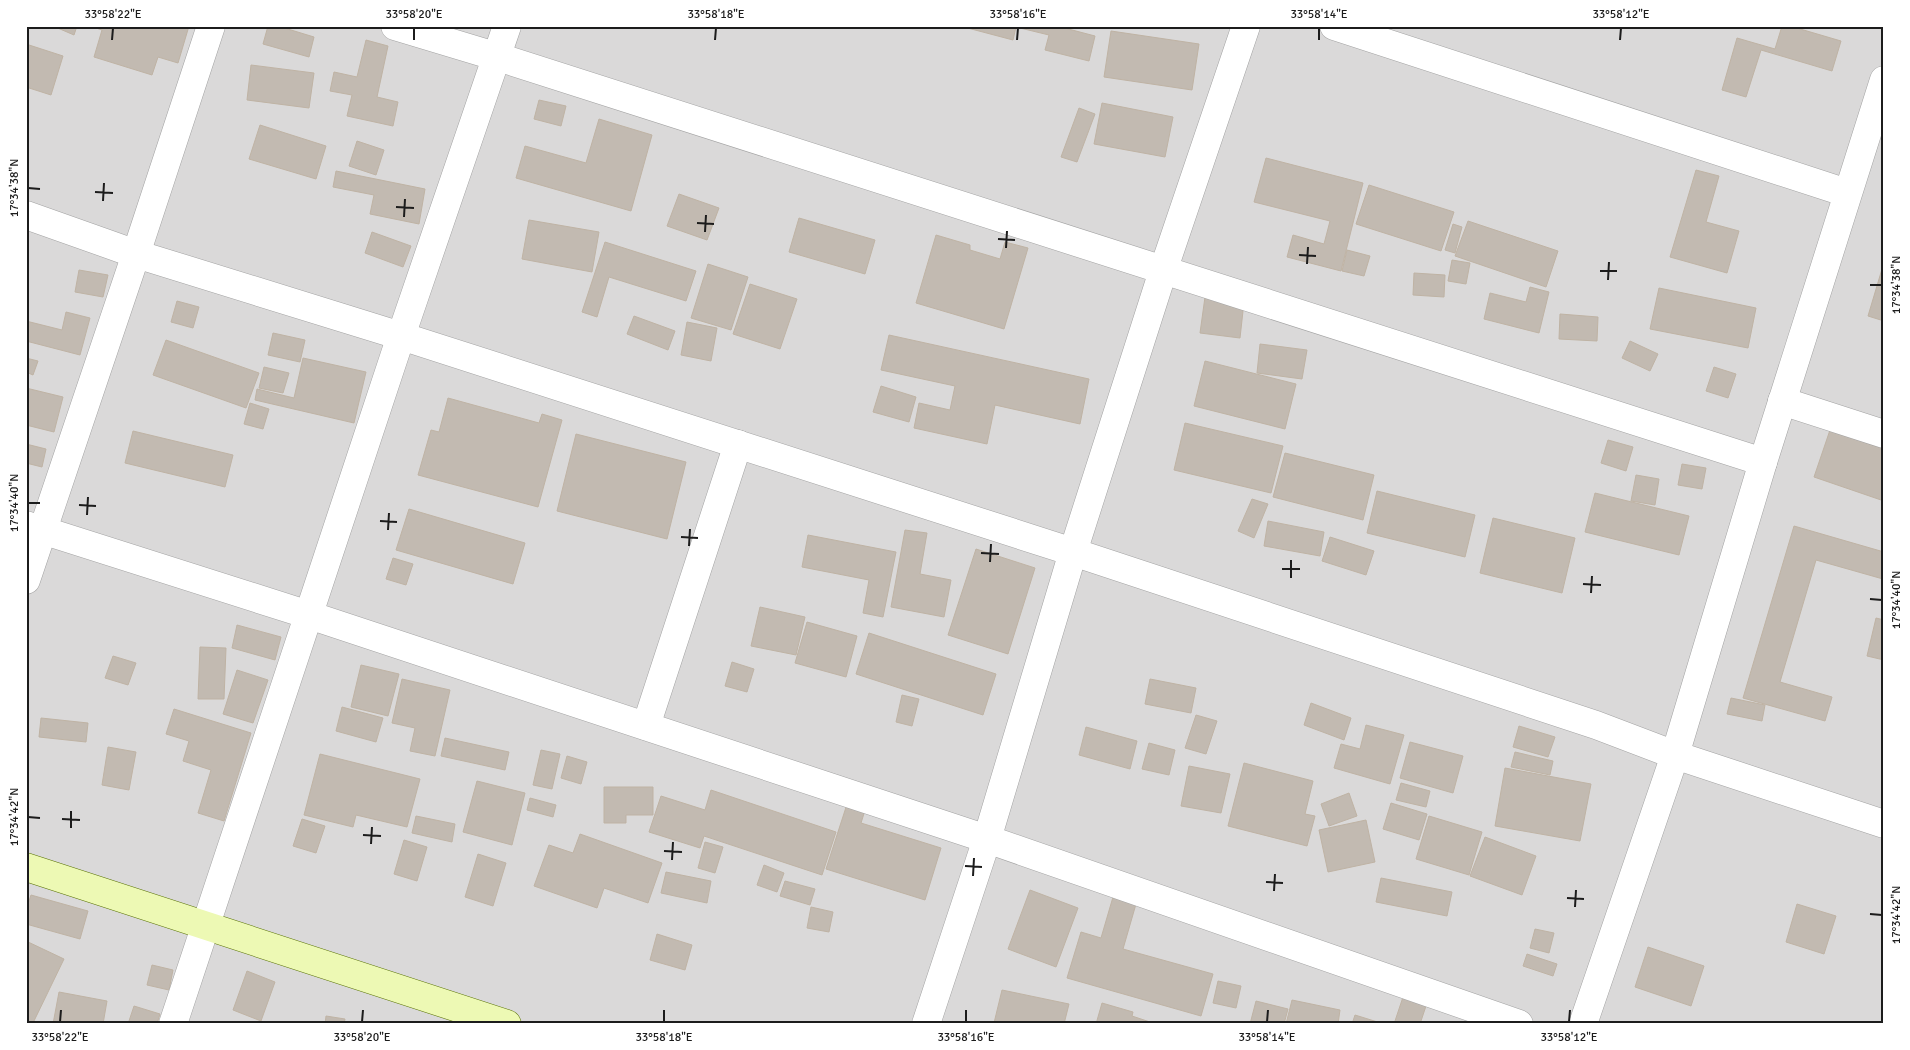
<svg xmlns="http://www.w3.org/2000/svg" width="1910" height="1050" viewBox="0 0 1910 1050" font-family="Signika,sans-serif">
	<rect width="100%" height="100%" fill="#eeebe1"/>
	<rect fill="#dad9d9" x="26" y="26" width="1858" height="998"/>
	<g fill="#c2bab1" stroke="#bfb3a4">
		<polygon points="53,26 77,26 74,35"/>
		<polygon points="90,26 189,26 178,63 158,57 152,75 94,57 102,30"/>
		<polygon points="268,26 278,26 314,37 309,57 263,44"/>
		<polygon points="960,26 1057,26 1095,36 1089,61 1045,50 1049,35 1016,27 1013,40"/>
		<polygon points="1782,26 1790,26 1841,41 1832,71 1761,50 1746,97 1722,90 1737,38 1775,49"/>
		<polygon points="1111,31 1199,44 1192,90 1104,77"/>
		<polygon points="366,40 388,46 377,97 398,102 393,126 347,116 352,95 330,91 334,72 357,77"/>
		<polygon points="26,44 63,56 51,95 26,87"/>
		<polygon points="251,65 314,73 309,108 247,100"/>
		<polygon points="539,100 566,106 561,126 534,119"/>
		<polygon points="1102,103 1173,117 1165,157 1094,144"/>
		<polygon points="1079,108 1095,114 1077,162 1061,157"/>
		<polygon points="599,119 652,135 631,211 516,178 525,146 586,163"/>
		<polygon points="260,125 326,146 316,179 249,159"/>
		<polygon points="357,141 384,150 376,175 349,166"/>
		<polygon points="1266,158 1363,183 1341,271 1287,257 1293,235 1324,244 1330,221 1254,202"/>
		<polygon points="1696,170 1719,176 1706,222 1739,231 1727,273 1670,257"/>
		<polygon points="336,171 425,189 419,224 370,214 374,195 333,187"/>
		<polygon points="1369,185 1454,212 1441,251 1356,224"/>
		<polygon points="679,194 719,208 707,240 667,226"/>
		<polygon points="799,218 875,240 865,274 789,252"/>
		<polygon points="529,220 599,232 592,272 522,259"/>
		<polygon points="1468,221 1558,251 1546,287 1455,256"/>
		<polygon points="1453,224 1462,227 1455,253 1445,250"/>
		<polygon points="372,232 411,246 403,267 365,253"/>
		<polygon points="936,235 970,245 970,250 1000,259 1005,242 1028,248 1004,329 916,303"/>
		<polygon points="605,242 696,271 686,301 609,277 597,317 582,312"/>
		<polygon points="1347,250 1370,256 1364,276 1342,271"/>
		<polygon points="1452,260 1470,263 1466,284 1448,281"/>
		<polygon points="708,264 748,277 731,330 691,318"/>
		<polygon points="1882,269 1884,269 1884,321 1868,316"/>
		<polygon points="79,270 108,275 103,297 75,292"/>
		<polygon points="1414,273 1445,275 1444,297 1413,295"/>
		<polygon points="750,284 797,299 780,349 733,334"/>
		<polygon points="1530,287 1549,292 1539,333 1484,319 1490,293 1526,302"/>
		<polygon points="1659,288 1756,308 1748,348 1650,329"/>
		<polygon points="1205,297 1244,302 1240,338 1200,333"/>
		<polygon points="177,301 199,307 193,328 171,322"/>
		<polygon points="66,312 90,318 80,355 26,341 26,321 62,330"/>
		<polygon points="1560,314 1598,317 1597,341 1559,339"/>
		<polygon points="634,316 675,331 668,350 627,334"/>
		<polygon points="687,322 717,328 711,361 681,355"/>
		<polygon points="273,333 305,340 300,362 268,355"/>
		<polygon points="889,335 1089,379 1080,424 995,405 987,444 914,428 919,403 950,410 955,386 881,370"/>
		<polygon points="166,340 259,373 246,408 153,375"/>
		<polygon points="1630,341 1658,354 1650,371 1622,358"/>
		<polygon points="1260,344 1307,350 1302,379 1257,373"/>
		<polygon points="26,358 38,361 33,375 26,372"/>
		<polygon points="303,358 366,372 354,423 255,400 257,389 294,398"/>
		<polygon points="1205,361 1296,384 1285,429 1194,406"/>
		<polygon points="264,367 289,373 283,393 259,388"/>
		<polygon points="1714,367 1736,374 1728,398 1706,391"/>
		<polygon points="881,386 916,397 909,422 873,412"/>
		<polygon points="26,388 63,397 54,432 26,425"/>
		<polygon points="448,398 539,423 542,414 562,420 538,507 418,475 431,430 439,432"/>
		<polygon points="250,403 269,409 263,429 244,424"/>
		<polygon points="1185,423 1283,446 1271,493 1174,470"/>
		<polygon points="1830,430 1884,449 1884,501 1814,477"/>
		<polygon points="133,431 233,455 225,487 125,463"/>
		<polygon points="576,434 686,462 667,539 557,511"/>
		<polygon points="1608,440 1633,447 1626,471 1601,463"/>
		<polygon points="26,444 46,449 42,467 26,463"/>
		<polygon points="1285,453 1374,475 1363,520 1273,497"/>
		<polygon points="1682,464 1706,468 1702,489 1678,485"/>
		<polygon points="1636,475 1659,479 1655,505 1631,501"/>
		<polygon points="1377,491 1475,515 1465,557 1367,533"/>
		<polygon points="1595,493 1689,516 1679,555 1585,532"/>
		<polygon points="1252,499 1268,504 1254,538 1238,531"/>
		<polygon points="409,509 525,543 513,584 396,550"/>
		<polygon points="1493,518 1575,538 1562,593 1480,573"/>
		<polygon points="1268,521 1324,532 1320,556 1264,546"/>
		<polygon points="1794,526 1884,552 1883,579 1816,560 1780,682 1832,697 1825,721 1743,698"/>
		<polygon points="905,530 927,533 920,574 951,580 944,617 891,607"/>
		<polygon points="808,535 896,552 883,617 863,613 869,580 802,567"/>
		<polygon points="1330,537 1374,551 1366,575 1322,561"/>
		<polygon points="976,549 1035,568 1008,654 948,635"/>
		<polygon points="393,558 413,564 406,585 386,579"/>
		<polygon points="760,607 805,617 796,655 751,646"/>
		<polygon points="1876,618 1884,620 1884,660 1867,656"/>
		<polygon points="807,622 857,636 846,677 795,663"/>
		<polygon points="237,625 281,637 275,660 232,648"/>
		<polygon points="869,633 996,674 983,715 856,674"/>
		<polygon points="200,647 226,648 224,699 198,699"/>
		<polygon points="113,656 136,663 128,685 105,678"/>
		<polygon points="732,662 754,669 747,692 725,686"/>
		<polygon points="361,665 399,674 388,716 351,707"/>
		<polygon points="237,670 268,680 253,723 223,714"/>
		<polygon points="402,679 450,690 435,756 410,751 415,728 392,723"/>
		<polygon points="1150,679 1196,688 1191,713 1145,704"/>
		<polygon points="902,695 919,699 912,726 896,722"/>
		<polygon points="1731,698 1765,705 1762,721 1727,714"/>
		<polygon points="1311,703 1351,718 1344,740 1304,725"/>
		<polygon points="342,707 383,718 376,742 336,731"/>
		<polygon points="174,709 251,733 224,821 198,813 211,770 183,761 189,741 166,734"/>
		<polygon points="1196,715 1217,721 1206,754 1185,748"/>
		<polygon points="41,718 88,723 86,742 39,737"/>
		<polygon points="1366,725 1404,735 1390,784 1334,768 1341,744 1360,749"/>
		<polygon points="1519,726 1555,737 1548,757 1513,747"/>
		<polygon points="1086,727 1137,741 1130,769 1079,755"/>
		<polygon points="445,738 509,752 505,770 441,756"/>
		<polygon points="1410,742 1463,756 1453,793 1400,778"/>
		<polygon points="1149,743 1175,750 1169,775 1142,769"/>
		<polygon points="108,747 136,752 129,790 102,785"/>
		<polygon points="541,750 560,754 552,789 533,785"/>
		<polygon points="1515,752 1553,761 1550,775 1511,767"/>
		<polygon points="320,754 420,779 407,827 356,815 353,827 304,815"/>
		<polygon points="567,756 587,762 581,784 561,778"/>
		<polygon points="1244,763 1313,781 1305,814 1315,816 1307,846 1228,826"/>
		<polygon points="1189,766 1230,774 1221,813 1181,806"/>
		<polygon points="1505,768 1591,784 1580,841 1495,826"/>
		<polygon points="477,781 525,793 512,845 463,832"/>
		<polygon points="1401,783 1430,791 1426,807 1396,800"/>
		<polygon points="604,787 653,787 653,815 626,815 626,823 604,823"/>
		<polygon points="711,790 836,832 822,875 704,836 700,848 649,832 661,796 705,810"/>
		<polygon points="1349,793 1357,816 1329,826 1321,804"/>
		<polygon points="530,798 556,805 553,817 527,810"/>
		<polygon points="849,798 867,804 861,823 941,848 925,900 826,869"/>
		<polygon points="1391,803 1427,814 1419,840 1383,829"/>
		<polygon points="416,816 455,824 452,842 412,833"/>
		<polygon points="1429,816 1482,832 1469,875 1416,859"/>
		<polygon points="302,819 325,826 316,853 293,846"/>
		<polygon points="1366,820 1375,862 1328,872 1319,830"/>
		<polygon points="580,834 662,863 648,903 604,888 597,908 534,886 549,845 573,853"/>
		<polygon points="1485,837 1536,856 1522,895 1470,876"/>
		<polygon points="404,840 427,847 417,881 394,874"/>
		<polygon points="705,842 723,847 715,873 698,868"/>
		<polygon points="478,854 506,863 493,906 465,897"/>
		<polygon points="764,865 784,873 777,892 757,885"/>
		<polygon points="666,872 711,881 707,903 661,893"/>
		<polygon points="1381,878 1452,892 1447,916 1376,902"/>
		<polygon points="785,881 815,889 810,905 780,896"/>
		<polygon points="1030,890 1078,908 1056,967 1008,949"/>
		<polygon points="31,895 88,911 80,939 26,924 26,910"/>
		<polygon points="1113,897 1136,904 1123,949 1213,974 1201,1016 1067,978 1081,932 1101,938"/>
		<polygon points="1797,904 1836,916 1824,954 1786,942"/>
		<polygon points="811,907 833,912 829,932 807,928"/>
		<polygon points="1535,929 1554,933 1549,953 1530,948"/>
		<polygon points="657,934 692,945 685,970 650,960"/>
		<polygon points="26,941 64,959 33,1023 26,1020"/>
		<polygon points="1648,947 1704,966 1691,1006 1635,987"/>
		<polygon points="1527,954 1557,964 1553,976 1523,966"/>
		<polygon points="152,965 173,970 169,990 147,985"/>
		<polygon points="247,971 275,982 261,1021 233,1010"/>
		<polygon points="1218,981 1241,986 1236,1008 1213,1003"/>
		<polygon points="1406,988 1429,997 1420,1024 1394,1024"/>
		<polygon points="1002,990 1069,1004 1064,1024 994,1023"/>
		<polygon points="59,992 107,1001 103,1024 53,1024"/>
		<polygon points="1292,1000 1340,1010 1338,1024 1286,1024"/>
		<polygon points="1256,1001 1288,1009 1284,1024 1250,1024"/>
		<polygon points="1102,1003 1133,1012 1132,1016 1156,1024 1096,1024"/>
		<polygon points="134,1006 160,1014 157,1024 128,1024"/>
		<polygon points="1355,1015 1384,1024 1352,1024"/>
		<polygon points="326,1016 345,1019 344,1024 325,1024"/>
	</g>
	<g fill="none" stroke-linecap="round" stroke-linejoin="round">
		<defs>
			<g id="street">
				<polyline points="395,26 498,57 1763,462"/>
				<polyline points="1334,26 1847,193"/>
				<polyline points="26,215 136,254 401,336 1073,552 1596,725 1675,755 1884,824"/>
				<polyline points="1782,401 1884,434"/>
				<polyline points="26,525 309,615 987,839 1519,1024"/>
				<polyline points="26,580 136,254 211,26"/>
				<polyline points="646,726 738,444"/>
				<polyline points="173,1024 401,336 507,26"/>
				<polyline points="926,1024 987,839 1073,552 1163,271 1246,26"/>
				<polyline points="1583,1024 1675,755 1763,462 1884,80"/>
			</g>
			<polyline id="secondary" points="26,867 507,1024"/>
		</defs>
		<use href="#street" stroke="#a3a3a3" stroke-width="29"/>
		<use href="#secondary" stroke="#587105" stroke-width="29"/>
		<use href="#street" stroke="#fff" stroke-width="28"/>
		<use href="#secondary" stroke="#edf9b4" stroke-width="28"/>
	</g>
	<path fill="none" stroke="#1c1c1c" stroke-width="2" d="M112,40L113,28M414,40V28M715,40L716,28M1017,40L1018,28M1319,40V28M1620,40L1621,28M28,188L40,189M95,192L113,193M103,201L104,183M396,207L414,208M404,217L405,199M697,223L714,224M705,232L706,215M998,239L1015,240M1006,248L1007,231M1299,255L1316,256M1307,264L1308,247M1600,271H1617M1608,280L1609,262M1870,285H1882M28,503H40M79,505L96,506M87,515L88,497M380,521L397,522M388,530L389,513M681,537L698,538M689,546L690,529M981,553L999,554M990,562L991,544M1282,569H1300M1291,578V560M1583,584L1601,585M1591,593L1592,576M1870,599L1882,600M28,817L40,818M62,819L80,820M71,828V811M363,835L381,836M371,844L372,827M664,851L682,852M672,860L673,842M965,866L982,867M973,876L974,858M1266,882L1283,883M1274,891L1275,874M1567,898L1584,899M1575,907L1576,890M1870,914L1882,915M60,1022L61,1010M362,1022L363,1010M664,1022V1010M966,1022V1010M1267,1022L1268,1010M1569,1022L1570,1010"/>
	<rect width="1910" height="1050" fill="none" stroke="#ffffff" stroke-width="55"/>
	<rect x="28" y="28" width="1854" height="994" fill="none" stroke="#1c1c1c" stroke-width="2"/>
	<g font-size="12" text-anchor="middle" fill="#1c1c1c">
		<text x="113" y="18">33°58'22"E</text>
		<text x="414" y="18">33°58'20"E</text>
		<text x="716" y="18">33°58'18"E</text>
		<text x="1018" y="18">33°58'16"E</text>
		<text x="1319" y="18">33°58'14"E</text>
		<text x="1621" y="18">33°58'12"E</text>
		<text transform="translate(14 188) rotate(-90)" y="4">17°34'38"N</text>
		<text transform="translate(1896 285) rotate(-90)" y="4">17°34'38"N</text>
		<text transform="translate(14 503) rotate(-90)" y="4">17°34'40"N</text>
		<text transform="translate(1896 600) rotate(-90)" y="4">17°34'40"N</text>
		<text transform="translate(14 817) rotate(-90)" y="4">17°34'42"N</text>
		<text transform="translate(1896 915) rotate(-90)" y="4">17°34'42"N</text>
		<text x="60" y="1041">33°58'22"E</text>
		<text x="362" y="1041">33°58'20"E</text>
		<text x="664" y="1041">33°58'18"E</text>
		<text x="966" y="1041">33°58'16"E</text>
		<text x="1267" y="1041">33°58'14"E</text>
		<text x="1569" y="1041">33°58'12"E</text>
	</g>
</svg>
